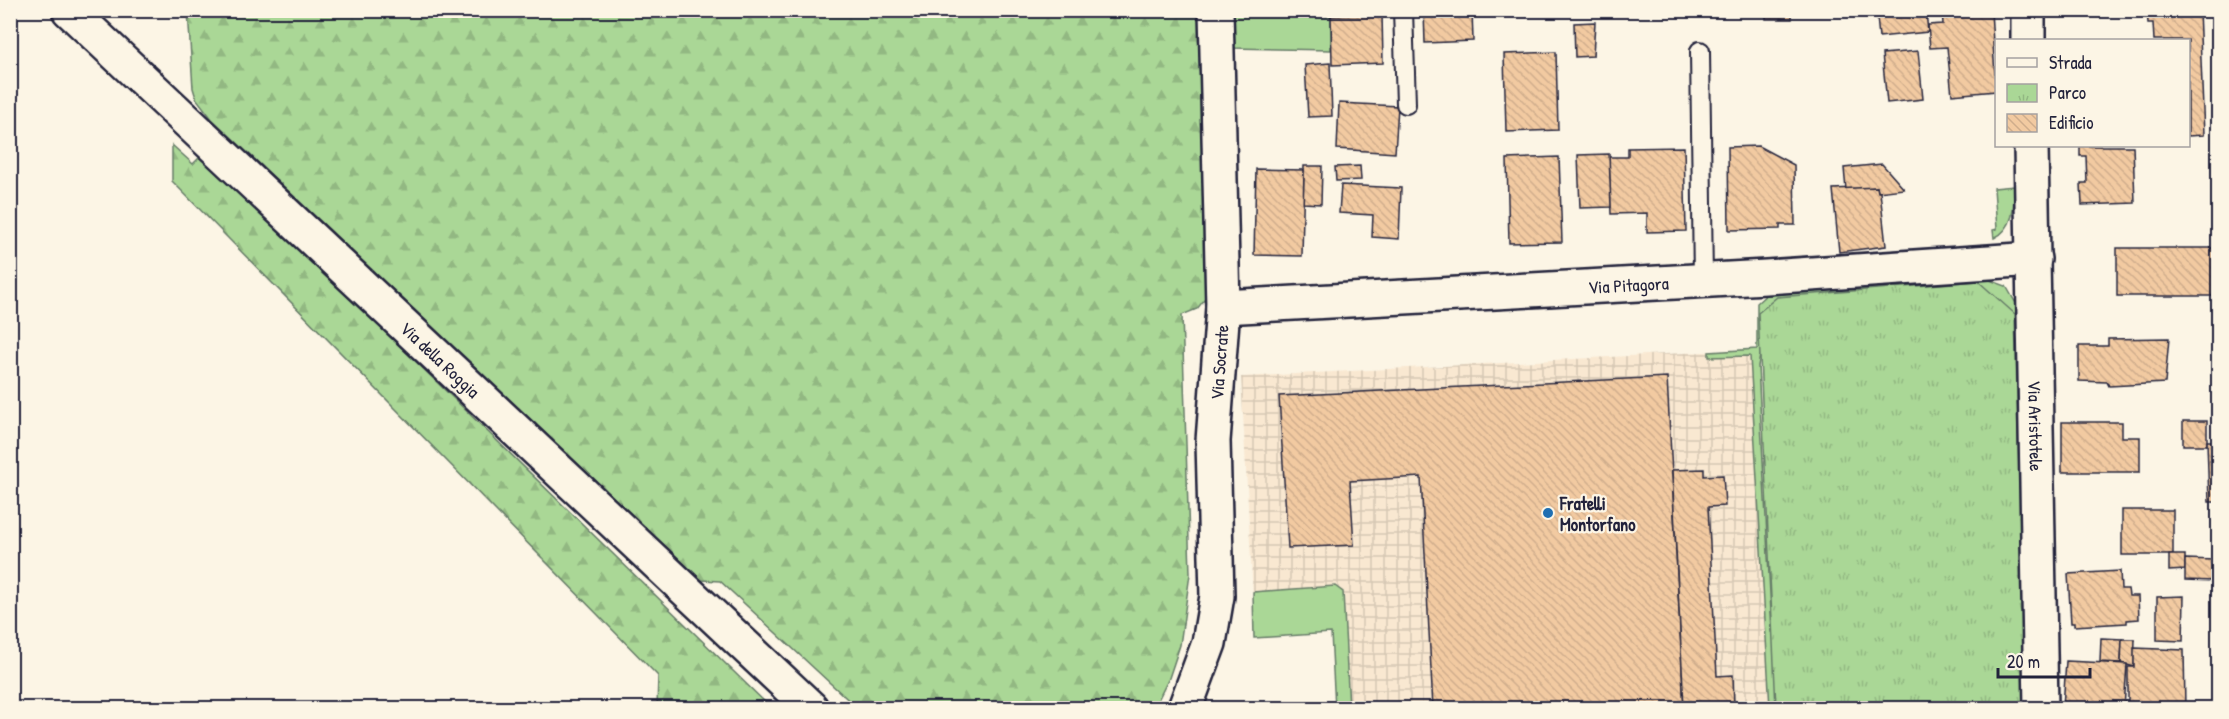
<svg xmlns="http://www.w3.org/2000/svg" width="2229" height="719" viewBox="0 0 2229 719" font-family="'Patrick Hand',sans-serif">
	<defs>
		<pattern id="industrial-grid" width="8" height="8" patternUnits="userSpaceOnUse" patternTransform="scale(1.5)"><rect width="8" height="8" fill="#f9e8d1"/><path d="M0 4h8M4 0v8" fill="none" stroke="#d5c7b4"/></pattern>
		<pattern id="forest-firs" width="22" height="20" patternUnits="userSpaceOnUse" patternTransform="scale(1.5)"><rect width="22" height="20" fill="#aad796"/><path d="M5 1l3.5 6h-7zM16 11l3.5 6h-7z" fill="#92b882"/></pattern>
		<pattern id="park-tufts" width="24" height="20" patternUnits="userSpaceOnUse" patternTransform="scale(1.5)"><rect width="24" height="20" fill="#aad796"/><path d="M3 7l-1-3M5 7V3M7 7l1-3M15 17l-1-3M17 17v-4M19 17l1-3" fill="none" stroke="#92b882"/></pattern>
		<pattern id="building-back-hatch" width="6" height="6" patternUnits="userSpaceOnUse" patternTransform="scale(1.5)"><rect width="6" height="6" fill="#f2caa1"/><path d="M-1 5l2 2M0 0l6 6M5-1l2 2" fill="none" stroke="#cfad8c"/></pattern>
	</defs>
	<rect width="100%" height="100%" fill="#fcf5e5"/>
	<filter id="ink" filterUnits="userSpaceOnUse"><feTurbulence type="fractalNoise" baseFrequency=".0167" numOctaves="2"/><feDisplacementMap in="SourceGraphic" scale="12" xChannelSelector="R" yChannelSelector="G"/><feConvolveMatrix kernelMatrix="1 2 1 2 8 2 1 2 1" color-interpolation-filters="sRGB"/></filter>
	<g filter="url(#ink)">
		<polygon fill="url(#industrial-grid)" points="1758,349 1776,708 1340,708 1333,591 1253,597 1241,377"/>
		<g fill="#aad796" stroke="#667c68" stroke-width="1.5">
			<polygon points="1231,11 1328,11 1328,16 1331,16 1331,50 1232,48"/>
			<path d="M2014,186C2014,206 2015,228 1994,238L1993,230L1997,229L1994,188Z"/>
			<polygon points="1984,278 2006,286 2018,307 2028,708 1761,350 1758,366 1772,632 1831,708 1770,708 1750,356 1709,357 1709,352 1757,349 1757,303 1766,295"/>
			<polygon points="1335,586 1343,592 1349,708 1335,708 1331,633 1254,638 1253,592"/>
		</g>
		<g fill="url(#forest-firs)" stroke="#667c68" stroke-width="1.5">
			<polygon points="188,11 1201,11 1208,295 1197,309 1182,315 1190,574 1180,645 1169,678 1154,708 857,708 720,581 701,580 212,119 196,98 193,88"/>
			<polygon points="172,145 193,164 203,154 771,708 657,708 658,676 172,181"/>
		</g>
		<polygon fill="url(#park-tufts)" stroke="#667c68" stroke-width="1.5" points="1978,281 2015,314 2025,708 1776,708 1758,313 1777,297"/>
		<g fill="url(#building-back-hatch)" stroke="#22223b" stroke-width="1.5">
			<polygon points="1328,10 1343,10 1343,15 1328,16"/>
			<polygon points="1424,10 1472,10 1473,41 1425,43"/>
			<rect x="1766" y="10" width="26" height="9"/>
			<polygon points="1902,10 1926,10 1926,12 1902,14"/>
			<polygon points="1942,10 1996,10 1991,11 1996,91 1952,95 1947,47 1930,48 1928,25 1943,24"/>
			<polygon points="2147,10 2199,10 2204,135 2188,136 2188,40 2154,40 2153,23 2148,23"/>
			<polygon points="1926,12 1928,32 1879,37 1877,17"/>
			<polygon points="1382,14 1383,63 1332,65 1331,16"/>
			<polygon points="1595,22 1593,56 1575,57 1574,23"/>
			<polygon points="1918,51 1923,99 1887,103 1882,54"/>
			<polygon points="1556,52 1558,130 1506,132 1504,54"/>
			<polygon points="1330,63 1332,116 1308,117 1305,65"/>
			<polygon points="1339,103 1398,106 1395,153 1337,149"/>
			<polygon points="1758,146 1794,165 1795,225 1780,225 1780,229 1729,230 1728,147"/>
			<polygon points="2080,146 2133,146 2135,203 2082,205 2081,183 2087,183 2086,156 2080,156"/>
			<polygon points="1684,147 1686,231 1647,232 1647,213 1611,214 1609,157 1628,157 1628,148"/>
			<polygon points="1609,154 1611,207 1580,208 1578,155"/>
			<polygon points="1559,157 1562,242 1509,243 1507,159"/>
			<polygon points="1882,164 1904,189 1878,192 1877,187 1846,190 1844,168"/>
			<polygon points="1304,166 1322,166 1321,204 1303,203"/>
			<polygon points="1360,166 1361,180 1336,181 1335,167"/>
			<polygon points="1256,169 1304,170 1302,256 1254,255"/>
			<polygon points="1341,185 1401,188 1399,239 1372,237 1373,215 1339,213"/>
			<polygon points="1877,187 1878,192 1880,192 1886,246 1839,252 1833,189"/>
			<rect x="2117" y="248" width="101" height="48"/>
			<polygon points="2169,338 2165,383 2109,386 2107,382 2079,381 2079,346 2108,346 2108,339"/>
			<polygon points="1667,377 1684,708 1433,708 1421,477 1350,481 1354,545 1288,548 1279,396"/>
			<rect x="2183" y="421" width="24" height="24"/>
			<polygon points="2062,422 2122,422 2122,437 2140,437 2140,472 2062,472"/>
			<polygon points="2207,441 2218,441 2218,502 2209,502"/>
			<polygon points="1704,469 1704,476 1723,475 1725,506 1708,507 1717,676 1733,675 1734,708 1684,708 1672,470"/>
			<rect x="2122" y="510" width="51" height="45"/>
			<polygon points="2169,555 2185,555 2185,570 2169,571"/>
			<polygon points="2185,559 2215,560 2214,581 2185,580"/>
			<polygon points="2120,571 2121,589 2128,589 2129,596 2138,596 2139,619 2127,620 2127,623 2074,626 2074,623 2071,623 2068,574"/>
			<polygon points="2184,596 2183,641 2157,640 2157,597"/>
			<polygon points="2101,638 2122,639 2121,663 2100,662"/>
			<polygon points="2122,639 2135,639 2134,667 2121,663"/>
			<polygon points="2134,648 2184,650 2185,708 2128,708 2128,667 2134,667"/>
			<polygon points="2066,661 2127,664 2124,708 2063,708"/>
		</g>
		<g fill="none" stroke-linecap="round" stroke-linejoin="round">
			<defs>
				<g id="lane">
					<polyline points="1403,10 1406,104"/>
					<polyline points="1700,51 1703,281"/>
				</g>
				<g id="street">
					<polyline points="2028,10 2028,40"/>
					<path id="s1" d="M2031,146L2041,708"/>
					<path id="s2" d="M1223,307L1766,277L2034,259"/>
					<path id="s3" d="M1185,708L1209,643L1217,596L1213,441L1223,307L1216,10"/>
				</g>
				<g id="secondary">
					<path id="s4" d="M69,10L811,708"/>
				</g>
			</defs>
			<use href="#lane" stroke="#22223b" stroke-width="22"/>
			<use href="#street" stroke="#22223b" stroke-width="38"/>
			<use href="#secondary" stroke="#22223b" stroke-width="38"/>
			<use href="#lane" stroke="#fcf5e5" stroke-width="18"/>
			<use href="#street" stroke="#fcf5e5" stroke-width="33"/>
			<use href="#secondary" stroke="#fcf5e5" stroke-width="33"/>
		</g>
	</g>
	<circle fill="#1f6fb2" stroke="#fcf5e5" stroke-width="2" cx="1548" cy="513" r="6"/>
	<g text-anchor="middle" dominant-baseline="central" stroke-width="4.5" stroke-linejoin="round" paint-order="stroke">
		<g font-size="18" fill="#22223b" stroke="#fcf5e5">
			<text stroke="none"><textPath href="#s2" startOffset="406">Via Pitagora</textPath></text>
			<text stroke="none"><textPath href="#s4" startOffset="510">Via della Roggia</textPath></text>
			<text stroke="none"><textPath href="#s3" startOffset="351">Via Socrate</textPath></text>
			<text stroke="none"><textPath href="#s1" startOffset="280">Via Aristotele</textPath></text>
		</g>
		<g font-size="18" font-weight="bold" fill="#22223b" stroke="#fcf5e5" text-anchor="start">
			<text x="1560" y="503">Fratelli<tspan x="1560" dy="21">Montorfano</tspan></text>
		</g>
	</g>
	<rect width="2229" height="719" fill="none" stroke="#fcf5e5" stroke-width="36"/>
	<rect x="18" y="18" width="2193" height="683" fill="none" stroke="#22223b" stroke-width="2" filter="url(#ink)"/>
	<rect x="1995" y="39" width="195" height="108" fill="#fcf5e5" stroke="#a5a1a1" stroke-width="1.5"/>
	<rect x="2007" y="58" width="30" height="9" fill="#fcf5e5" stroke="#a5a1a1" stroke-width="1.5"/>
	<text x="2049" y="69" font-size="18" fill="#22223b">Strada</text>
	<rect x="2007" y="84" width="30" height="18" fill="url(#park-tufts)" stroke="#a5a1a1" stroke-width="1.5"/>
	<text x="2049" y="99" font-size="18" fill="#22223b">Parco</text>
	<rect x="2007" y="114" width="30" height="18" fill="url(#building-back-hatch)" stroke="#a5a1a1" stroke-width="1.5"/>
	<text x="2049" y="129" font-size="18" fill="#22223b">Edificio</text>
	<path d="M1998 668v9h92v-9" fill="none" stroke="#22223b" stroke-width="3"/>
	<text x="2007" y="668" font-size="18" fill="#22223b" stroke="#fcf5e5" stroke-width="4.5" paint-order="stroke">20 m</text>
</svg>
